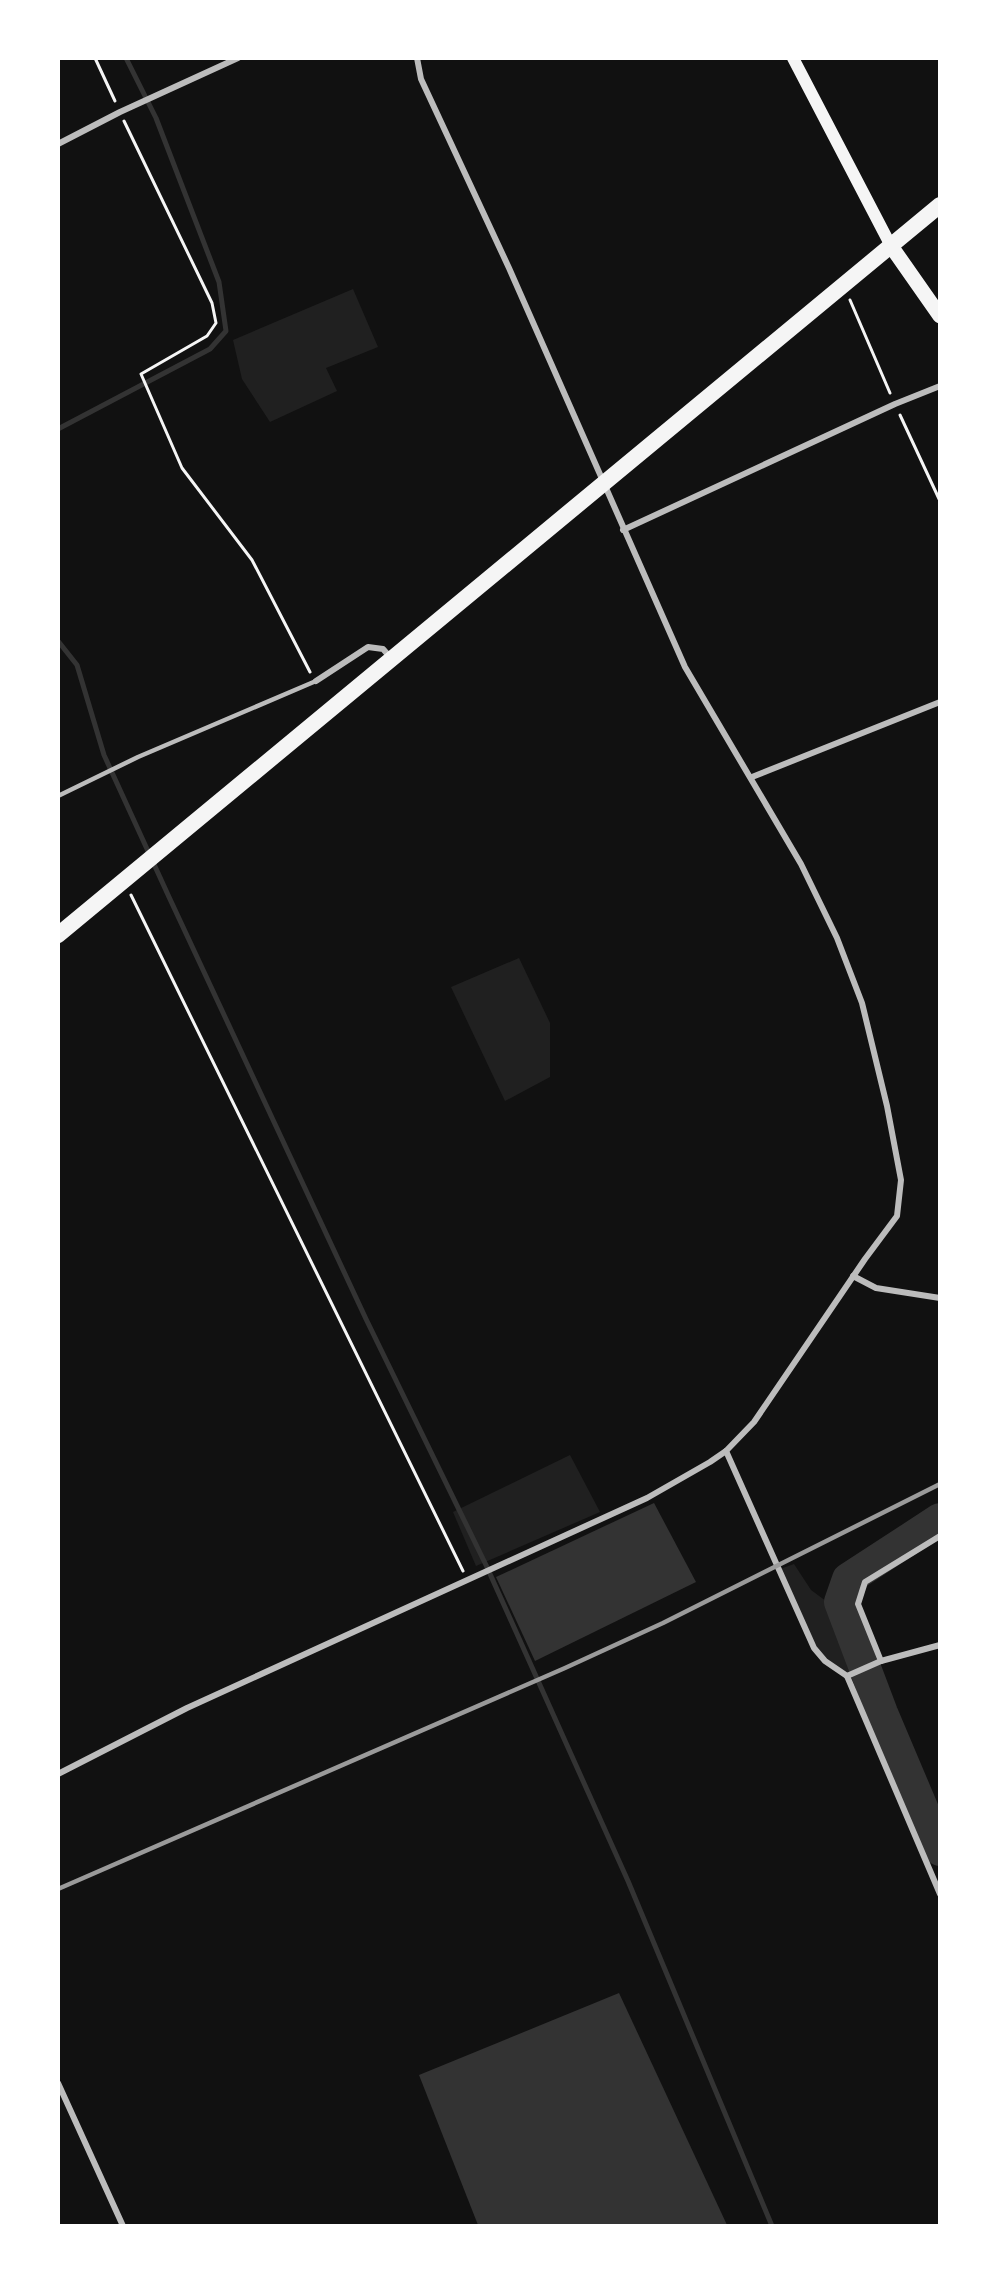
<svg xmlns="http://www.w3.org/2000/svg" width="998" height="2284" viewBox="0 0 998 2284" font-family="'Alegreya Sans',sans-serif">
	<rect width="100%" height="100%" fill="#111"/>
	<g fill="#202020">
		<polygon points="353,289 378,347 326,368 337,391 270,422 242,379 233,340"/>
		<polygon points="519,958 550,1023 550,1077 505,1101 451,987"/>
		<polygon points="570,1455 600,1512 476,1566 453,1512"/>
		<polygon points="794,1564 811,1590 842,1613 863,1668 847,1675 825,1660 815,1647 780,1569"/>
	</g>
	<g fill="#333">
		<polygon points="654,1503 696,1582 535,1661 496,1577"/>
		<polygon points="619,1993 727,2225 478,2225 419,2075"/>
	</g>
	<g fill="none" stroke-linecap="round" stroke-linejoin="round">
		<g stroke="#333" stroke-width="5">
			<polyline points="58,429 210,349 226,331 219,282 156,118 126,58"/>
			<polyline points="58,641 77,665 104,755 169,897 366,1319 486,1565 628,1881 772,2226"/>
		</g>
		<polyline stroke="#333" stroke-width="32" points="940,1519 848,1579 840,1602 882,1713 940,1850"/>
		<g stroke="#f5f5f5" stroke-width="3">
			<polyline points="95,58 115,101"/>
			<polyline points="124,121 212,303 216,323 207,336 141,374 182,468 252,560 310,672"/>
			<polyline points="850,300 890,393"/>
			<polyline points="900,415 940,501"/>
			<polyline points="131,895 463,1571"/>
		</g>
		<polyline stroke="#bcbcbc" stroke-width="4.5" points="58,796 138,757 316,681"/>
		<g stroke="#bcbcbc" stroke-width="6">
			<polyline points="58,144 120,112 238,58"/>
			<polyline points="623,530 895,404 940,386"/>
			<polyline points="316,681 368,647 383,649 390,657"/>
			<polyline points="752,777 940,702"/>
			<polyline points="853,1276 876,1288 940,1298"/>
			<polyline points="726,1451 814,1648 825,1661 847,1676 940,1894"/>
			<polyline points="881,1661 858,1604 865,1582 940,1536"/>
			<polyline points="847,1676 881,1661 940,1645"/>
			<polyline points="58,1774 187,1708 647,1498 710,1462 726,1451 754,1422 865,1259 897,1216 901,1180 887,1106 862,1003 837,938 801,864 685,667 509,268 421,79 417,58"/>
			<polyline points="58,2083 123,2226"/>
		</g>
		<polyline stroke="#f5f5f5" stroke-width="12" points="793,58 891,246"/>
		<polyline stroke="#f5f5f5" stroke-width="15" points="891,246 940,316"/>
		<polyline stroke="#f5f5f5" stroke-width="16" points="58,935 940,205"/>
		<polyline stroke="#9a9a9a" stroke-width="4.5" points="58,1889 565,1668 663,1623 940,1484"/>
	</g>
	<rect width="998" height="2284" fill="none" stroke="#ffffff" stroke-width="120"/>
</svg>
